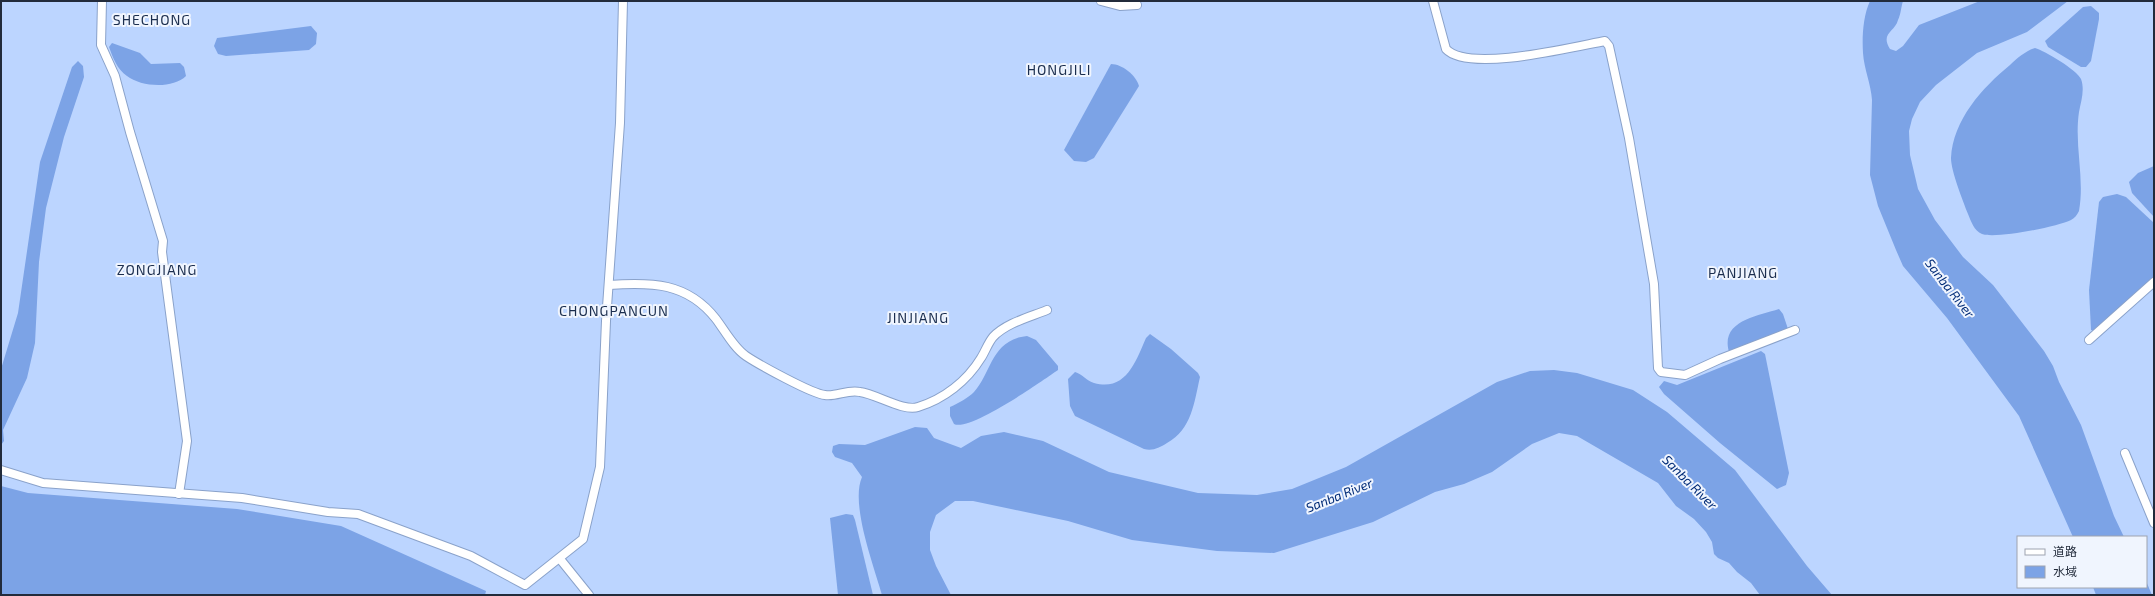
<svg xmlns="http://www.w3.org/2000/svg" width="2155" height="596" viewBox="0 0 2155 596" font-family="'Exo 2','Noto Sans SC',sans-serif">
	<rect width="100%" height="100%" fill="#bcd5ff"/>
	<g fill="#7ca3e6">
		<path d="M1870,1H1903C1901,7 1901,14 1898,20C1895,32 1880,33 1890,49L1896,51L1903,46L1919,25L1980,1H2068L2027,32L1977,53L1936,85L1920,102L1912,119L1909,131L1910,155L1918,189L1935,220L1963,257L1993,285L2044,351L2053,366L2059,382L2081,425L2114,516L2124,537H2073L2019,416L1947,318L1903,266L1896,250L1878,206L1870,175L1872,100C1871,84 1864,69 1863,53C1862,37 1863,16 1870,1Z"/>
		<polygon points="2091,6 2099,13 2099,19 2091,61 2086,67 2081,67 2048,47 2045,41 2083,7"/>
		<polygon points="311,26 317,33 316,44 309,50 226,56 218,54 214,46 217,38"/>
		<path d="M112,43L140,53L151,64L180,63L184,67L186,76C173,89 141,87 127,76C117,69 113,58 109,47Z"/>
		<path d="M2035,48C2045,51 2077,70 2081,79C2085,90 2081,101 2079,112C2074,145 2085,178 2079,211C2077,215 2075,218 2071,220C2057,227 1995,239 1982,234C1974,231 1971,221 1968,214C1963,201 1951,171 1951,158C1953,120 1982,88 2010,65C2017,58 2026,51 2035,48Z"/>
		<polygon points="78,61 83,66 84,77 64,137 46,208 39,262 35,343 27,378 3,430 4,441 1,445 1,369 18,313 40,162 72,67"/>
		<path d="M1111,64C1122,64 1136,75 1139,86L1094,158L1086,162L1074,161L1064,150Z"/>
		<polygon points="2154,166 2154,217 2132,193 2129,182 2138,173"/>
		<polygon points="2117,194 2126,197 2154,223 2154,279 2094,331 2091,330 2089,290 2099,202 2103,197"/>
		<path d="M1779,309L1783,314L1788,329L1729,352C1720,321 1757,316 1779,309Z"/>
		<path d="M1150,334L1171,349L1198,373L1200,377C1194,403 1192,429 1167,443C1159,448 1153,451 1144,449L1075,416L1070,406L1068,379L1075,372C1082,374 1087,381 1094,383C1126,392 1136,361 1146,338Z"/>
		<path d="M1027,336L1036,340L1058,366V370C1042,381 970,432 954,424L950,416V407C959,403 968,398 974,392C992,372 991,340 1027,336Z"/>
		<polygon points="1761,351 1765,354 1789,473 1786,485 1777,489 1720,443 1664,394 1659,387 1664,381 1677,385"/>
		<path d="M1554,370L1577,373L1633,390L1667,412L1735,470L1807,566L1832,595H1760L1751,583L1737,572L1729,563L1718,558L1714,554L1712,542L1706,532L1694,519L1676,506L1658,483L1577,436L1559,433L1532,444L1492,472L1464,484L1435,492L1373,522L1274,553L1217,551L1132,540L1068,521L973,501H955L936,515L930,532V550L936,566L951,595H882C874,566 850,504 862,477L852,463L835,457L832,452L833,446L839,444L865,445L915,427L927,428L934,438L961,448L981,436L1004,432L1043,441L1109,472L1198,493L1257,495L1292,489L1346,467L1497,382L1530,371Z"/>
		<polygon points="1,486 28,493 237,509 341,526 486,591 485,595 1,595"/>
		<polygon points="846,514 853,515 855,520 873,595 838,595 830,518"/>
		<polygon points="2146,581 2152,595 2096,595 2093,587 2146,587"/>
	</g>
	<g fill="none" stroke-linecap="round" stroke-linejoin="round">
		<defs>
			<g id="street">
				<polyline points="102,1 101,45 115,76 130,132 163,241 162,252 187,441 179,494"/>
				<polyline points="1101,1 1120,6 1137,5"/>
				<path d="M1433,1L1446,49C1468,73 1573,47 1605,41L1609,46L1629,138L1654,284L1658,368L1661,372L1685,375L1720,359L1795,330"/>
				<path d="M609,285C651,282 687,282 716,319C725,331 734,348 746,356C758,364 812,394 825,395C836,397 848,389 860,392C876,394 904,412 918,407C944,399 967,381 981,358C985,352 988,343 993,337C1006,323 1030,317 1047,310"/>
				<polyline points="2089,340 2154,282"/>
				<polyline points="2125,453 2154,523"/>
				<polyline points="1,470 43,483 242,498 328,512 358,514 471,556 525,585 583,539 600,467 606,321 620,123 623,1"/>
				<polyline points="560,559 589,595"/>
			</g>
		</defs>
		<use href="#street" stroke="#8aa2ca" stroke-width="10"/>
		<use href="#street" stroke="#fff" stroke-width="8"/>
	</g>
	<g text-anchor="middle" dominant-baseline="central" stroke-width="4" stroke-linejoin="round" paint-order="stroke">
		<g font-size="13" font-style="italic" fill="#002b77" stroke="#f0f5fe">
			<text transform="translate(1950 288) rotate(52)">Sanba River</text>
			<text transform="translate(1690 482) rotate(45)">Sanba River</text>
			<text transform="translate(1339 495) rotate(-22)">Sanba River</text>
		</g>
		<g font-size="14" letter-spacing="1" fill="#1b2e4f" stroke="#f0f5fe">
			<text x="152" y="19">SHECHONG</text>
			<text x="1059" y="69">HONGJILI</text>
			<text x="157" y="269">ZONGJIANG</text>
			<text x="1743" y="272">PANJIANG</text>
			<text x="614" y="310">CHONGPANCUN</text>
			<text x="918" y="317">JINJIANG</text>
		</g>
	</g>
	<rect width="2155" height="596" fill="none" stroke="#222b3b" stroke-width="4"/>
	<rect x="2017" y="536" width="130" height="52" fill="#f0f5fe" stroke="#9ea4b0"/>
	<rect x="2025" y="549" width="20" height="6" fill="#ffffff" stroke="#9ea4b0"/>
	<text x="2053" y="556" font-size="12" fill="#222b3b">道路</text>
	<rect x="2025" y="566" width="20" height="12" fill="#7ca3e6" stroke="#9ea4b0"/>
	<text x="2053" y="576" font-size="12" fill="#222b3b">水域</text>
</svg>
